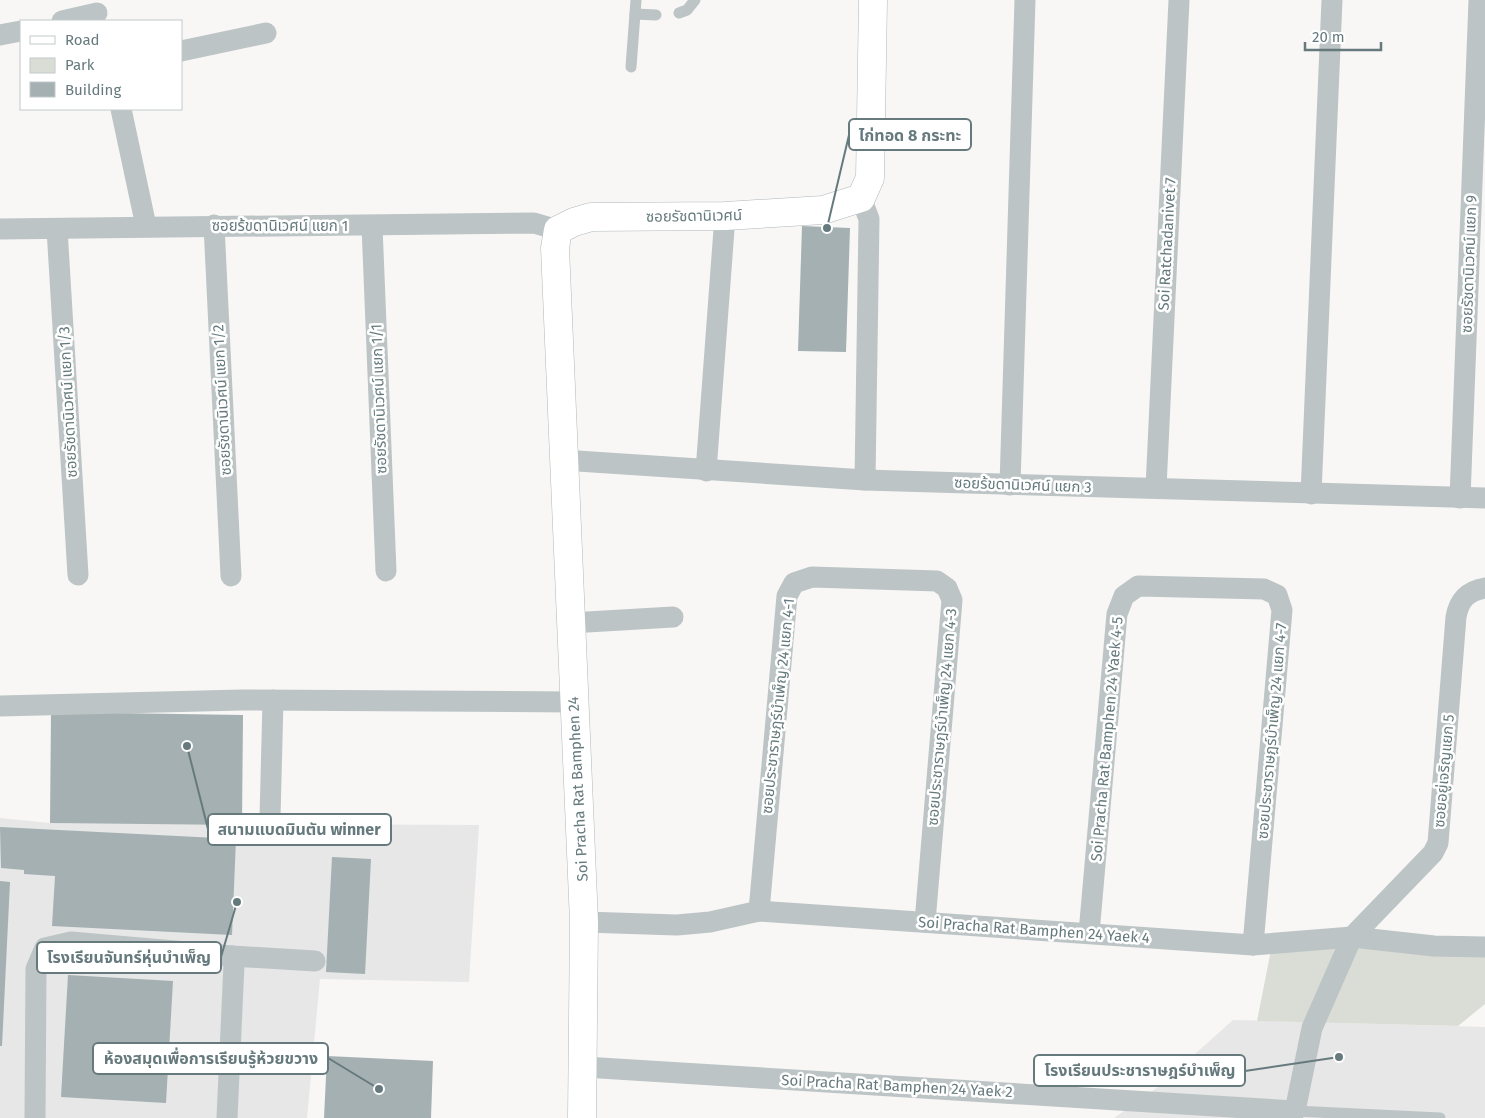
<svg xmlns="http://www.w3.org/2000/svg" width="1485" height="1118" viewBox="0 0 1485 1118" font-family="'Fira Sans','Noto Sans Thai',sans-serif">
	<rect width="100%" height="100%" fill="#f8f7f6"/>
	<g fill="#e6e7e6">
		<polygon points="0,818 50,823 479,825 469,982 320,979 307,1118 0,1118"/>
		<polygon points="1233,1020 1485,1027 1485,1118 1114,1118 1158,1087"/>
	</g>
	<polygon fill="#daddd5" points="1368,948 1485,952 1485,1004 1458,1026 1257,1021 1271,950"/>
	<g fill="#a5b0b2">
		<polygon points="802,226 850,228 846,352 798,351"/>
		<polygon points="51,712 243,715 242,825 50,823"/>
		<polygon points="0,827 236,839 232,935 52,926 55,876 24,874 24,870 1,868"/>
		<polygon points="332,857 371,859 365,974 326,972"/>
		<polygon points="0,881 10,882 2,1046 0,1046"/>
		<polygon points="68,975 173,981 166,1103 61,1097"/>
		<polygon points="327,1056 433,1061 431,1118 324,1118"/>
	</g>
	<g fill="none" stroke-linecap="round" stroke-linejoin="round">
		<defs>
			<polyline id="secondary" points="582,1118 584,922 555,248 558,230 574,222 591,217 725,216 823,210 861,198 870,178 873,0"/>
		</defs>
		<use href="#secondary" stroke="#b0b8ba" stroke-width="29"/>
		<g stroke="#bdc4c5" stroke-width="11">
			<polyline points="679,13 687,10 695,0"/>
			<polyline points="635,14 656,15"/>
			<polyline points="631,67 636,0"/>
			<polyline points="1295,1111 1440,1118"/>
		</g>
		<g stroke="#bdc4c5" stroke-width="21">
			<polyline points="62,21 97,13"/>
			<polyline points="0,35 21,31"/>
			<polyline points="181,51 266,33"/>
			<polyline points="121,109 146,226"/>
			<polyline points="861,198 869,219 865,480"/>
			<polyline points="214,225 231,576"/>
			<polyline points="372,226 386,571"/>
			<polyline points="0,229 534,223 558,230"/>
			<polyline points="57,229 78,575"/>
			<polyline points="562,460 865,480 1485,498"/>
			<polyline points="706,471 725,216"/>
			<polyline points="1010,485 1025,0"/>
			<polyline points="1156,488 1179,0"/>
			<polyline points="1311,494 1332,0"/>
			<polyline points="1460,498 1479,0"/>
			<polyline points="570,623 673,617"/>
			<polyline points="0,706 242,700 574,702"/>
			<polyline points="270,818 273,700"/>
			<polyline points="759,911 787,596 794,583 812,577 937,581 947,588 952,600 925,922"/>
			<polyline points="584,922 677,925 710,922 759,911 1253,945 1352,937 1434,946 1485,947"/>
			<polyline points="1089,933 1117,614 1124,596 1138,586 1264,589 1277,595 1282,610 1253,945"/>
			<polyline points="232,956 315,961"/>
			<path d="M584,1067L1295,1111L1312,1028L1352,937L1433,853L1438,843L1456,617C1459,600 1467,591 1485,588"/>
			<polyline points="35,1118 36,969 45,948 71,942 232,956 234,964 227,1118"/>
		</g>
		<use href="#secondary" stroke="#fff" stroke-width="28"/>
	</g>
	<g text-anchor="middle" dominant-baseline="central" stroke-width="5" stroke-linejoin="round" paint-order="stroke">
		<g font-size="15" fill="#667a7e" stroke="#fff">
			<text transform="translate(694 216) rotate(-1)">ซอยรัชดานิเวศน์</text>
			<text x="280" y="226">ซอยร้ขดานิเวศน์ แยก 1</text>
			<text transform="translate(1167 244) rotate(-87)">Soi Ratchadanivet 7</text>
			<text transform="translate(1469 264) rotate(-88)">ซอยรัชดานิเวศน์ แยก 9</text>
			<text transform="translate(379 399) rotate(-92)">ซอยรัชดานิเวศน์ แยก 1/1</text>
			<text transform="translate(222 400) rotate(-93)">ซอยรัชดานิเวศน์ แยก 1/2</text>
			<text transform="translate(68 402) rotate(-93)">ซอยรัชดานิเวศน์ แยก 1/3</text>
			<text transform="translate(1023 485) rotate(2)">ซอยร้ขดานิเวศน์ แยก 3</text>
			<text transform="translate(778 706) rotate(-84)">ซอยประชาราษฎร์บำเพ็ญ 24 แยก 4-1</text>
			<text transform="translate(942 717) rotate(-85)">ซอยประชาราษฎร์บำเพ็ญ 24 แยก 4-3</text>
			<text transform="translate(1272 731) rotate(-85)">ซอยประชาราษฎร์บำเพ็ญ 24 แยก 4-7</text>
			<text transform="translate(1107 739) rotate(-85)">Soi Pracha Rat Bamphen 24 Yaek 4-5</text>
			<text transform="translate(1444 771) rotate(-85)">ซอยอยู่เจริญแยก 5</text>
			<text transform="translate(578 789) rotate(-93)">Soi Pracha Rat Bamphen 24</text>
			<text transform="translate(1034 930) rotate(4)">Soi Pracha Rat Bamphen 24 Yaek 4</text>
			<text transform="translate(897 1086) rotate(3)">Soi Pracha Rat Bamphen 24 Yaek 2</text>
		</g>
	</g>
	<path fill="none" stroke="#667a7e" stroke-width="2" d="M827 228L849 135M187 746L208 829M237 902L221 957M379 1089L328 1058M1339 1057L1245 1071"/>
	<g fill="#667a7e" stroke="#fff" stroke-width="2">
		<circle cx="827" cy="228" r="5"/>
		<circle cx="187" cy="746" r="5"/>
		<circle cx="237" cy="902" r="5"/>
		<circle cx="379" cy="1089" r="5"/>
		<circle cx="1339" cy="1057" r="5"/>
	</g>
	<g fill="#fff" stroke="#667a7e" stroke-width="2">
		<rect x="849" y="119" width="122" height="31" rx="5"/>
		<rect x="208" y="814" width="183" height="31" rx="5"/>
		<rect x="37" y="942" width="184" height="31" rx="5"/>
		<rect x="93" y="1043" width="235" height="31" rx="5"/>
		<rect x="1034" y="1055" width="211" height="31" rx="5"/>
	</g>
	<g font-size="16" text-anchor="middle" font-weight="bold" fill="#667a7e">
		<text x="910" y="141">ไก่ทอด 8 กระทะ</text>
		<text x="299" y="835">สนามแบดมินตัน winner</text>
		<text x="129" y="963">โรงเรียนจันทร์หุ่นบำเพ็ญ</text>
		<text x="211" y="1064">ห้องสมุดเพื่อการเรียนรู้ห้วยขวาง</text>
		<text x="1140" y="1076">โรงเรียนประชาราษฎร์บำเพ็ญ</text>
	</g>
	<rect x="20" y="20" width="162" height="90" fill="#ffffff" stroke="#c2cacb"/>
	<rect x="30" y="36" width="25" height="8" fill="#ffffff" stroke="#c2cacb"/>
	<text x="65" y="45" font-size="15" fill="#667a7e">Road</text>
	<rect x="30" y="58" width="25" height="15" fill="#daddd5" stroke="#c2cacb"/>
	<text x="65" y="70" font-size="15" fill="#667a7e">Park</text>
	<rect x="30" y="82" width="25" height="15" fill="#a5b0b2" stroke="#c2cacb"/>
	<text x="65" y="95" font-size="15" fill="#667a7e">Building</text>
	<path d="M1305 42v8h76v-8" fill="none" stroke="#667a7e" stroke-width="2.5"/>
	<text x="1312" y="42" font-size="15" fill="#667a7e" stroke="#ffffff" stroke-width="4" paint-order="stroke">20 m</text>
</svg>
